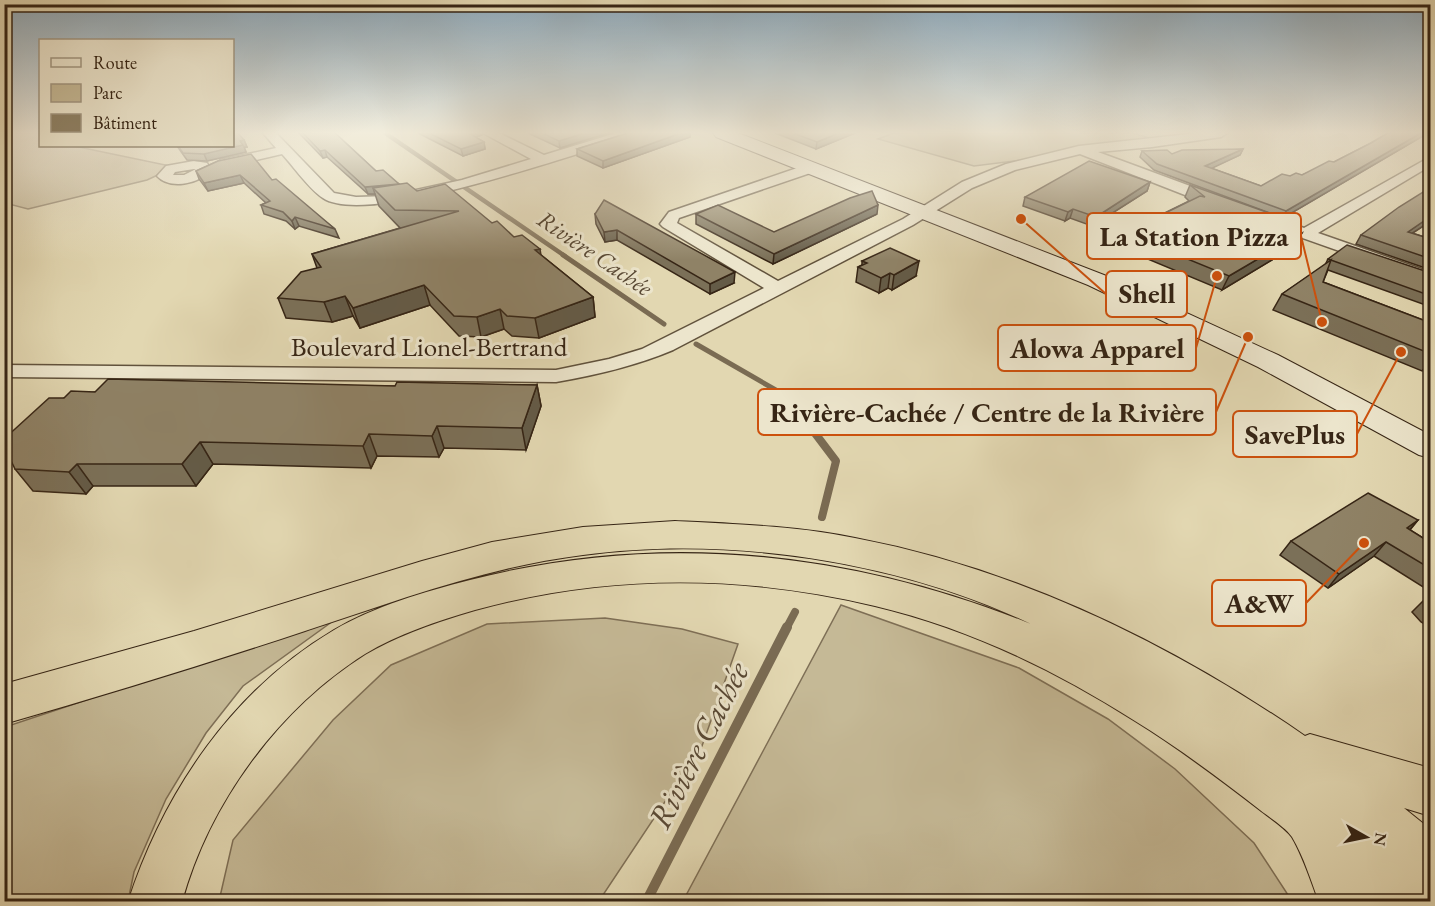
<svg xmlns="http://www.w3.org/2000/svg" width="1435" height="906" viewBox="0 0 1435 906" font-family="'EB Garamond',serif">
	<rect width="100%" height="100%" fill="#e2d7b1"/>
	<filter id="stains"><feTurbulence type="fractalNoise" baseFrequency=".00333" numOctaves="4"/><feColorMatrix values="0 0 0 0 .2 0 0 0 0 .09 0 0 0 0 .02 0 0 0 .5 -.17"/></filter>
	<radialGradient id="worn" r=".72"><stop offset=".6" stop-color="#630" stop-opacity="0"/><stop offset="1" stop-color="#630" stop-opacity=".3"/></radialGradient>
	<g fill="#c5b996" stroke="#7e6f56" stroke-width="1.5">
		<polygon points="4,133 40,133 40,146 74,146 175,167 147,180 28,209 5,203"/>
		<polygon points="894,133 1133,133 1162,142 974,166 878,139"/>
		<polygon points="841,605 1019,668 1108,719 1175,769 1254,843 1292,901 683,901"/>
		<polygon points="340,616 243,686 206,733 166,799 134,872 128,901 5,902 5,727"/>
		<polygon points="605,618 682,629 738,644 702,746 599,901 219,901 233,840 333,720 391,665 487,624"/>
	</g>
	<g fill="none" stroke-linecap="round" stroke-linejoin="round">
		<polyline stroke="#7a6b53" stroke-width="4.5" points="385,133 565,256"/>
		<g stroke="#7a6b53" stroke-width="5">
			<polyline points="563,255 664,324"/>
			<polyline points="696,344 788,397 803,417"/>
		</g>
		<g stroke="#7a6b53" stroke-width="8">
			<polyline points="802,416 836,461 822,517"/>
			<polyline points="786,629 795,612"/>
		</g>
		<polyline stroke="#7a6b53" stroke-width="10" points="646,902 787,627"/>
		<defs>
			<g id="street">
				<path d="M263,133H276L334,193L356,197L389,196L462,180L531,159L483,133H499L544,155L616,133H636L634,136C580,152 367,228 323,198C309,189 294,167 282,154L225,167L220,166L218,163L220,160L276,148Z"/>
				<path d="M1198,133H1227L1221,137L1152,147L1098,152L1304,228L1430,157V166L1318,233L1430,272V283L1226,211L1080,154L1015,170L972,188L913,225L673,350C635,366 596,375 556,382L4,377V365L556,370L609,359L642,349L764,288L663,227L660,224L669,212L806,165H816L818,168L816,171L679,218L677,223L778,281L903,219L962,182L1006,164L1079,146Z"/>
				<path d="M194,161L207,163L211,170C199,184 170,190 157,176L166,166ZM194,169H196L184,175H173L175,172Z"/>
			</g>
			<polygon id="secondary" points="713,133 738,133 1104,275 1278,355 1430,435 1430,458 1419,455 1258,367 1088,285 716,137"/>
			<path id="highway" d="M675,521C735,524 796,526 855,538C1018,569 1170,643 1305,736L1310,734L1430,768V816L1404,808L1430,829V902H1319C1311,881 1304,857 1292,837C1285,827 1270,818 1260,810C1220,779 1179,748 1135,721C1055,670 968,628 875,606C742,574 606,574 475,610C437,621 398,634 365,654C278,709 209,803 182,902H128C164,791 233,690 334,630C375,606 424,592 470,580C660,531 849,551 1031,624C898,561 728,535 583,555C486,567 397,601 305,631C206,664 105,695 4,724V684L194,631L422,561L492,542L583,527Z"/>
		</defs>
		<use href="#street" stroke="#61523c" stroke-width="3"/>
		<use href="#secondary" stroke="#362515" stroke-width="2"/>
		<use href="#highway" stroke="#362515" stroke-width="2"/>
		<use href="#street" fill="#ece5cc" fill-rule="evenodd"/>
		<use href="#secondary" fill="#ece5cc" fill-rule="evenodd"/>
		<use href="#highway" fill="#e2d7b1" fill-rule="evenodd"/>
	</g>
	<g fill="#7b7058" stroke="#362515" stroke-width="1.5">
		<polygon points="299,133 335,133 376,171 399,184 492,223 541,255 593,297 595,317 539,338 512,336 504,329 481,337 459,336 430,305 360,328 353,316 332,322 286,318 278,298 317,268 312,254 400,228 379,206 375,194 368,194 327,157 323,158"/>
		<polygon points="418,133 482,133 482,135 475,137 484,142 485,149 463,156"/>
		<polygon points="528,133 608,133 560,148"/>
		<polygon points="628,133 690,133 690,137 603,168 577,156 577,149"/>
		<polygon points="775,133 855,133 816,149"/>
		<polygon points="1388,133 1428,133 1283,218 1154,170 1140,157 1142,151 1172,154 1243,149 1240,155 1211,168 1261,186 1290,176 1302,175 1334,162 1371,143"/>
		<polygon points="244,140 247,147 244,147 246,152 207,161 187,160 177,146 232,146"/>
		<polygon points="218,161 272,180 335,229 339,238 299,226 295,229 286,221 264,214 261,205 266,203 244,183 208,191 199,179 196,171"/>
		<polygon points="1150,182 1147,191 1092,226 1070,218 1065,221 1023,206 1025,197"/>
		<polygon points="1190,185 1269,221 1302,233 1295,246 1222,290 1119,247 1124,233 1189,201 1185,197"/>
		<polygon points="595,214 734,283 710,294 617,240 605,242 596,224"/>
		<polygon points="696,214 774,232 877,214 773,264 696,224"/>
		<polygon points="1431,221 1412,233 1431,239 1431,270 1356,244 1361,235"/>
		<polygon points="1328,259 1431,273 1431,307 1328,270 1323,282 1431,323 1431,363 1422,371 1273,310 1282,294 1325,265"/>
		<polygon points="862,261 916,276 892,290 888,288 879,293 856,282 858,267 862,265"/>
		<polygon points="537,385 541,406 526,450 444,448 439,457 377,456 371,468 213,464 196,486 93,486 86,494 33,491 15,469 64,398 95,392 395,386"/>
		<polygon points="1418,520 1410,530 1431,543 1431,592 1374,556 1328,588 1280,555 1291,541"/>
		<polygon points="1431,593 1431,628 1421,622 1412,612"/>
	</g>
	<g fill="#645b47" stroke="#362515" stroke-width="1.5">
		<polygon points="468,133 482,133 482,135 469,139"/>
		<polygon points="585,133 608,133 560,148 559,141"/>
		<polygon points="681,133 690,133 690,137 603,168 603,161"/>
		<polygon points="839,133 855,133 816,149 817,142"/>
		<polygon points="1421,133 1428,133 1283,218 1286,211"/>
		<polygon points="244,140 247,147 244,147 246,152 207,161 204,154"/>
		<polygon points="484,142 485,149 463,156 461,149"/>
		<polygon points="1243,149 1240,155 1202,173 1205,166"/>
		<polygon points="325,150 327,157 323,158 320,151"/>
		<polygon points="240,175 244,183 208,191 204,183"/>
		<polygon points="1150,182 1147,191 1092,226 1096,217"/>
		<polygon points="399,184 373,188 375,194 368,194 365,187"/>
		<polygon points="878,205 877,214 773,264 774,254"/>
		<polygon points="1073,209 1070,218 1065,221 1068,212"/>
		<polygon points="1272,214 1266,227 1263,219"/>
		<polygon points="1431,216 1431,221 1402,240 1408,232"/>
		<polygon points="295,217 299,226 295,229 292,221"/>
		<polygon points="617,230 617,240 605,242 604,232"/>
		<polygon points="1302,233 1295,246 1222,290 1229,276"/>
		<polygon points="540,249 543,268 535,250"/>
		<polygon points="919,261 916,276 892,290 894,275"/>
		<polygon points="735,272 734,283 710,294 710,284"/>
		<polygon points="890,273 888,288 879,293 881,278"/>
		<polygon points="424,285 430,305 360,328 353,308"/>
		<polygon points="345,296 353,316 332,322 324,302"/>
		<polygon points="593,297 595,317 539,338 535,318"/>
		<polygon points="500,309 504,329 481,337 477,317"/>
		<polygon points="1431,360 1431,363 1422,371"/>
		<polygon points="537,385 541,406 526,450 522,428"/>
		<polygon points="437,426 444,448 439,457 432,436"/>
		<polygon points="369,434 377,456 371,468 363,446"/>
		<polygon points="200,442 213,464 196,486 182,464"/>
		<polygon points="77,464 93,486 86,494 69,472"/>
		<polygon points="1418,520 1406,534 1407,528"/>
		<polygon points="1386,542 1374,556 1328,588 1339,574"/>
	</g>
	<g fill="#8f8266" stroke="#362515" stroke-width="1.5">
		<polygon points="232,133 238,133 244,140 240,141 243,145 204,154 183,153 178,146 232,146"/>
		<polygon points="303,133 335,133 376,171 383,170 399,184 365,187 325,150 320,151"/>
		<polygon points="429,133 469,133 484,142 461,149"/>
		<polygon points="542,133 585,133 559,141"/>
		<polygon points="628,133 681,133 603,161 577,149"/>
		<polygon points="793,133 839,133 817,142"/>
		<polygon points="1388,133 1421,133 1286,211 1157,164 1142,151 1167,150 1172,154 1182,150 1243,149 1205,166 1261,186 1282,174 1290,176 1296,173 1302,175 1329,161 1334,162 1371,143"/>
		<polygon points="251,154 272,180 276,179 335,229 295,217 292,221 283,212 261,205 270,201 240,175 204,183 196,171 218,161"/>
		<polygon points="1089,161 1150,182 1096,217 1073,209 1068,212 1025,197"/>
		<polygon points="407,183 417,191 445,184 492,223 497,221 514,237 522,235 540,249 535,250 593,297 535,318 507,316 500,309 477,317 454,316 424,285 353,308 345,296 324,302 278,298 301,272 321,267 312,254 459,211 395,210 373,188"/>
		<polygon points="1190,185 1272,214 1263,219 1302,233 1229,276 1124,233 1200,196 1205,197"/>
		<polygon points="1431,187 1431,216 1408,232 1431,239 1431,259 1361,235 1399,207"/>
		<polygon points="872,191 878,205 774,254 696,214 718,205 774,232 850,198"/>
		<polygon points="604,200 735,272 710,284 617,230 604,232 595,214"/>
		<polygon points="1347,245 1431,273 1431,296 1328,259"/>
		<polygon points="890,248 919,261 894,275 890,273 881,278 858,267 867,263 862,261"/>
		<polygon points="1331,260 1323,282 1431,323 1431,354 1282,294"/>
		<polygon points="108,379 395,386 397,382 537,385 522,428 437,426 432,436 369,434 363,446 200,442 182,464 77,464 69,472 15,469 4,446 4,439 49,398 64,398 71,391 95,392"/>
		<polygon points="1368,493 1418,520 1407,528 1431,543 1431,569 1386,542 1339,574 1291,541"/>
		<polygon points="1431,593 1431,603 1426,598"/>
	</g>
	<linearGradient id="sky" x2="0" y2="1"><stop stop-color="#8eaabd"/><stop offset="0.51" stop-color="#f2eddc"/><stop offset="1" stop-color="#f2eddc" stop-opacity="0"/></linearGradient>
	<rect width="1435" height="260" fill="url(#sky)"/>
	<g text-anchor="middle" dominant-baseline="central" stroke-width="6" stroke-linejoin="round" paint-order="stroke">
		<g font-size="24" font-style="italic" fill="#584834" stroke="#ece5cc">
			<text transform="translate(595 253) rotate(34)">Rivière Cachée</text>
		</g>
		<g font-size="27" fill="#362515" stroke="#ece5cc">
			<text x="429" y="346">Boulevard Lionel-Bertrand</text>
		</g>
		<g font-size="33" font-style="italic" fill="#584834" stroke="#ece5cc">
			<text transform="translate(698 745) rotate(-63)">Rivière Cachée</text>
		</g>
	</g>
	<path fill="none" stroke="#cd510d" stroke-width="2" d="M1322 322L1301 236M1021 219L1106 294M1217 276L1196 348M1248 337L1216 412M1401 352L1357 434M1364 543L1306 603"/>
	<g fill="#cd510d" stroke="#ece5cc" stroke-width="2">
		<circle cx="1322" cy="322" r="6"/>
		<circle cx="1021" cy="219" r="6"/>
		<circle cx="1217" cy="276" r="6"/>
		<circle cx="1248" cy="337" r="6"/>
		<circle cx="1401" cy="352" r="6"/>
		<circle cx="1364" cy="543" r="6"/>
	</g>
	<g fill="#ece5cc" stroke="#cd510d" stroke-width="2">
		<rect x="1087" y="213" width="214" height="46" rx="6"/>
		<rect x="1106" y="271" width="81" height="46" rx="6"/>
		<rect x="998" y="325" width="198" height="46" rx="6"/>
		<rect x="758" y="389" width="458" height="46" rx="6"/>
		<rect x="1233" y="411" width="124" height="46" rx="6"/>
		<rect x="1212" y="580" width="94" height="46" rx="6"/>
	</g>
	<g font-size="28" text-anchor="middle" font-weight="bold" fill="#362515">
		<text x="1194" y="246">La Station Pizza</text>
		<text x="1147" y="303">Shell</text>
		<text x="1097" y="358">Alowa Apparel</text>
		<text x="987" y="422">Rivière-Cachée / Centre de la Rivière</text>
		<text x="1295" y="444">SavePlus</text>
		<text x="1259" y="613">A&amp;W</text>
	</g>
	<rect width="1435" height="906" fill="none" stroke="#e2d7b1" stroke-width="24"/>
	<rect x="6" y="6" width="1423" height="894" fill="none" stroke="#362515" stroke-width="3"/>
	<rect x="12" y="12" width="1411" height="882" fill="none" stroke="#362515" stroke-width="1.5"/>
	<rect x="39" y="39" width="195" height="108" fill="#ece5cc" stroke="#a39883" stroke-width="1.5"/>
	<rect x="51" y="58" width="30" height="9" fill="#ece5cc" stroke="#a39883" stroke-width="1.5"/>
	<text x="93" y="69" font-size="18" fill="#362515">Route</text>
	<rect x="51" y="84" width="30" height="18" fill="#c5b996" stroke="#a39883" stroke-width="1.5"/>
	<text x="93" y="99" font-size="18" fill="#362515">Parc</text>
	<rect x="51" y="114" width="30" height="18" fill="#8f8266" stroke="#a39883" stroke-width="1.5"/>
	<text x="93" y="129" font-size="18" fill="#362515">Bâtiment</text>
	<g transform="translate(1366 837) rotate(99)" stroke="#ece5cc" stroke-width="4.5" paint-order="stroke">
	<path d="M0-4.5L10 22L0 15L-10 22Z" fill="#362515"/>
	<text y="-9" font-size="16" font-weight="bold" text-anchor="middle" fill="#362515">N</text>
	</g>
	<rect width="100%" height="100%" filter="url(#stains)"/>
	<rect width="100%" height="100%" fill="url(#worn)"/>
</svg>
